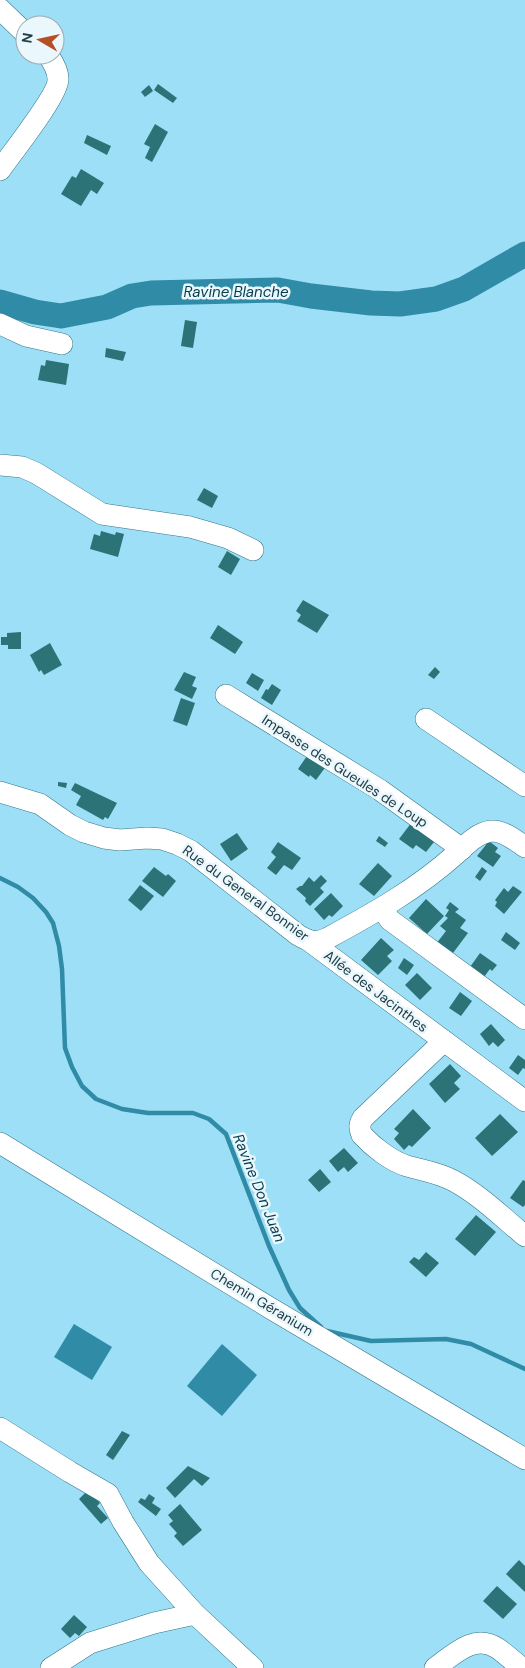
<svg xmlns="http://www.w3.org/2000/svg" width="525" height="1668" viewBox="0 0 525 1668" font-family="'DM Sans',sans-serif">
	<rect width="100%" height="100%" fill="#9ddff6"/>
	<g fill="#2f8ba6">
		<polygon points="74,1324 112,1347 92,1380 54,1357"/>
		<polygon points="222,1344 257,1375 222,1416 187,1386"/>
	</g>
	<g fill="none" stroke-linecap="round" stroke-linejoin="round">
		<g stroke="#2f8ba6" stroke-width="4.5">
			<polyline points="0,878 18,887 33,898 46,912 53,923 59,946 62,969 65,1048 72,1067 82,1086 96,1099 122,1109 148,1113 193,1113 209,1119 226,1134 269,1246 289,1290 300,1308 321,1327"/>
			<polyline points="327,1331 371,1341 446,1339 471,1344 525,1369"/>
		</g>
		<polyline stroke="#2f8ba6" stroke-width="25" points="0,302 35,312 61,316 107,307 132,296 151,293 278,290 311,296 371,303 400,304 436,299 464,289 525,254"/>
	</g>
	<g fill="#2c7377">
		<polygon points="158,84 177,98 173,103 154,90"/>
		<polygon points="149,85 153,91 145,97 141,92"/>
		<polygon points="155,124 168,132 152,162 145,158 150,147 144,144"/>
		<polygon points="87,135 111,146 107,155 84,143"/>
		<polygon points="81,169 104,183 97,194 91,190 81,206 61,194 72,176 76,178"/>
		<polygon points="185,320 197,322 193,348 181,346"/>
		<polygon points="106,348 126,352 123,361 105,357"/>
		<polygon points="46,360 69,364 66,385 38,380 41,365 45,366"/>
		<polygon points="204,488 218,496 212,508 197,500"/>
		<polygon points="101,531 115,535 116,532 124,534 118,557 90,549 94,534 100,536"/>
		<polygon points="227,551 240,559 231,575 218,567"/>
		<polygon points="303,600 329,615 317,633 297,621 301,615 296,611"/>
		<polygon points="218,625 243,642 235,654 210,638"/>
		<polygon points="21,632 21,649 8,649 8,645 1,645 1,637 7,637 7,633"/>
		<polygon points="50,643 62,665 44,675 41,670 39,672 30,655"/>
		<polygon points="435,667 440,672 434,679 428,675"/>
		<polygon points="184,672 196,677 192,686 197,688 192,699 174,690"/>
		<polygon points="252,673 264,680 258,691 246,683"/>
		<polygon points="272,684 281,690 272,705 261,698 266,689 268,690"/>
		<polygon points="181,698 195,703 187,726 173,721"/>
		<polygon points="309,753 327,765 316,780 310,775 309,777 298,769"/>
		<polygon points="58,782 67,783 66,788 58,786"/>
		<polygon points="75,783 117,803 108,819 105,817 103,820 76,805 81,796 71,790"/>
		<polygon points="415,818 434,842 426,852 416,845 413,849 399,839"/>
		<polygon points="237,833 248,849 231,861 220,844"/>
		<polygon points="379,836 388,843 385,847 376,841"/>
		<polygon points="489,841 498,848 495,852 501,856 493,867 477,856"/>
		<polygon points="278,842 301,858 292,870 284,865 276,875 267,868 276,857 271,852"/>
		<polygon points="378,863 392,876 374,896 359,884"/>
		<polygon points="154,867 166,876 168,874 176,881 163,897 142,881"/>
		<polygon points="482,867 487,871 480,881 475,877"/>
		<polygon points="321,875 327,881 320,888 324,892 310,906 305,901 306,898 296,889 300,886 302,886 309,877 314,882"/>
		<polygon points="140,885 154,896 141,911 128,900"/>
		<polygon points="513,886 522,892 504,914 495,906 497,902 495,900 504,888 508,892"/>
		<polygon points="331,893 343,906 332,917 329,915 324,920 314,909"/>
		<polygon points="426,899 444,916 427,934 409,918"/>
		<polygon points="450,902 459,909 455,912 466,920 460,928 468,933 453,953 449,950 447,952 436,944 446,931 440,926 448,918 445,916 449,910 446,908"/>
		<polygon points="506,932 520,943 515,950 501,940"/>
		<polygon points="381,938 394,950 387,956 392,961 378,975 361,960"/>
		<polygon points="480,953 497,965 492,971 490,969 484,977 470,967"/>
		<polygon points="404,958 414,965 407,975 398,968"/>
		<polygon points="417,973 432,988 420,1000 405,985"/>
		<polygon points="460,992 472,1001 461,1016 449,1008"/>
		<polygon points="491,1024 505,1040 498,1047 493,1042 489,1046 480,1034"/>
		<polygon points="518,1055 525,1060 525,1069 523,1068 518,1075 509,1068"/>
		<polygon points="450,1064 461,1076 454,1083 460,1089 445,1103 429,1084"/>
		<polygon points="413,1109 431,1128 412,1147 409,1145 404,1150 394,1139 399,1133 394,1129"/>
		<polygon points="500,1114 518,1132 492,1156 475,1138"/>
		<polygon points="344,1148 358,1163 348,1172 344,1167 338,1172 329,1161"/>
		<polygon points="320,1169 331,1182 319,1192 308,1180"/>
		<polygon points="523,1180 525,1181 525,1205 523,1207 510,1198"/>
		<polygon points="476,1215 496,1232 475,1256 455,1239"/>
		<polygon points="426,1252 439,1263 426,1277 409,1262 414,1257 419,1260"/>
		<polygon points="122,1431 130,1435 113,1460 106,1455"/>
		<polygon points="188,1466 210,1478 202,1486 194,1479 175,1498 166,1488"/>
		<polygon points="88,1490 100,1503 97,1506 108,1518 101,1524 79,1499"/>
		<polygon points="149,1494 155,1498 152,1503 161,1509 156,1516 138,1502 141,1498 145,1500"/>
		<polygon points="180,1504 202,1530 183,1546 174,1536 177,1533 169,1524 173,1521 168,1515"/>
		<polygon points="519,1560 525,1566 525,1592 506,1574"/>
		<polygon points="497,1586 517,1604 503,1619 483,1601"/>
		<polygon points="74,1615 87,1627 79,1636 75,1633 70,1638 61,1629"/>
	</g>
	<g fill="none" stroke-linecap="round" stroke-linejoin="round">
		<defs>
			<g id="minor">
				<polyline points="0,9 25,33"/>
				<path d="M0,170C11,154 59,94 58,79C58,70 53,62 48,55"/>
				<polyline points="0,324 26,336 62,344"/>
				<polyline points="0,465 22,467 36,473 102,514 190,527 228,538 253,550"/>
				<polyline points="226,695 380,790 462,849"/>
				<polyline points="426,719 525,786"/>
				<path d="M0,792L40,804L70,825L84,832L104,838L120,840L147,838L162,839L177,844L191,851L298,935C310,942 316,944 328,938C374,913 417,889 456,854C466,845 477,833 491,831C503,830 515,840 525,847"/>
				<polyline points="382,909 390,920 525,1019"/>
				<polyline points="308,940 525,1101"/>
				<path d="M444,1041L363,1118C359,1124 359,1128 362,1135C373,1147 391,1161 407,1166C424,1171 437,1172 454,1181C480,1195 502,1217 525,1236"/>
				<polyline points="0,1143 270,1308 525,1459"/>
				<polyline points="0,1428 70,1472 108,1494 123,1522 149,1563 195,1614 253,1668"/>
				<polyline points="51,1668 90,1643 154,1623 195,1614"/>
				<path d="M435,1668C453,1655 474,1633 497,1648C506,1654 514,1662 522,1668"/>
			</g>
		</defs>
		<use href="#minor" stroke="#34768a" stroke-width="22"/>
		<use href="#minor" stroke="#fff" stroke-width="21"/>
	</g>
	<g text-anchor="middle" dominant-baseline="central" stroke-width="5" stroke-linejoin="round" paint-order="stroke">
		<g font-size="14" fill="#213c45" stroke="#eaf7fc">
			<text transform="translate(345 771) rotate(33)">Impasse des Gueules de Loup</text>
			<text transform="translate(246 893) rotate(36)">Rue du General Bonnier</text>
			<text transform="translate(376 991) rotate(37)">Allée des Jacinthes</text>
			<text transform="translate(262 1302) rotate(31)">Chemin Géranium</text>
		</g>
		<g font-size="15" font-style="italic" fill="#043c4b" stroke="#eaf7fc">
			<text x="236" y="292">Ravine Blanche</text>
			<text transform="translate(259 1188) rotate(68)">Ravine Don Juan</text>
		</g>
	</g>
	<g transform="translate(40 40) rotate(279)"><circle r="24" fill="#eaf7fc" stroke="#9aacb3"/>
	<path d="M0-4L9 19L0 12L-9 19Z" fill="#b54f24"/>
	<text y="-8" font-size="14" font-weight="bold" text-anchor="middle" fill="#213c45">N</text>
	</g>
</svg>
